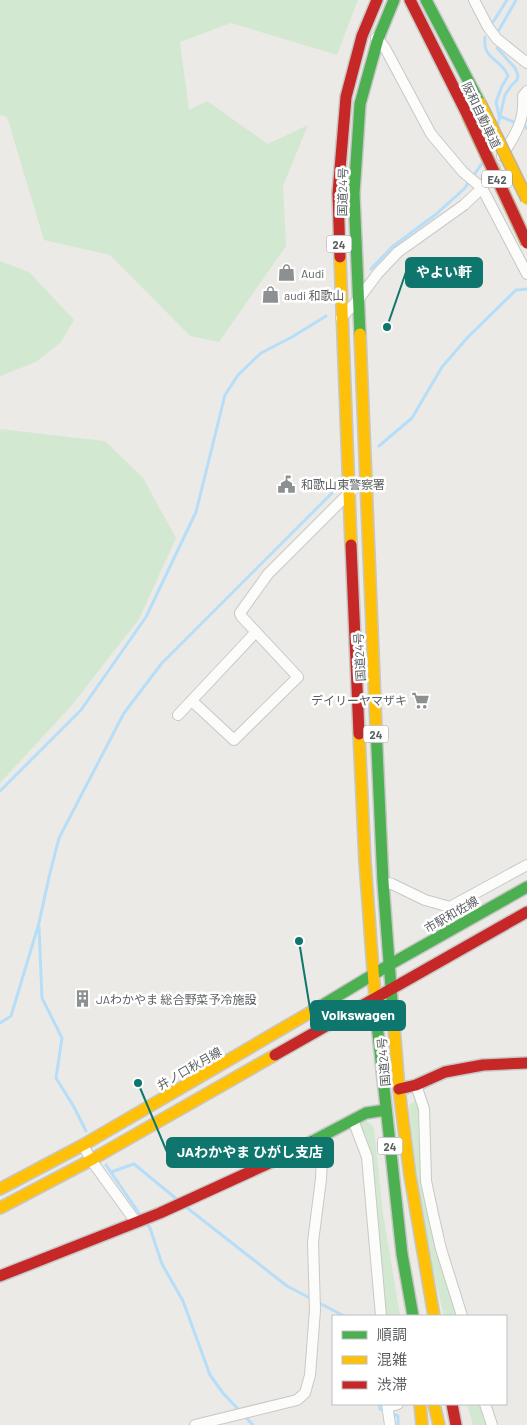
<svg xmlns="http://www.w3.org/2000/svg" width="527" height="1425" viewBox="0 0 527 1425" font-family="Barlow,'Noto Sans JP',sans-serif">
	<rect width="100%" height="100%" fill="#ebeae6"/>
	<g fill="#d3e8d1">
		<polygon points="0,0 358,0 337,55 231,23 180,42 189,110 207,101 268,144 308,125 283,186 286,246 219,342 190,336 110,255 44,240 7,117 0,115"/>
		<polygon points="0,261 29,272 74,320 61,342 36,362 0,376"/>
		<polygon points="0,429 105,441 143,478 176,538 139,619 72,705 0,783"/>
		<polygon points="415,1101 417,1101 419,1105 423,1178 458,1316 444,1316 424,1234 409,1107 410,1104"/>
		<polygon points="366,1121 371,1124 374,1129 383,1213 400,1316 387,1316 382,1300 359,1128 363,1122"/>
		<polygon points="467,1404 481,1404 487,1425 473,1425"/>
	</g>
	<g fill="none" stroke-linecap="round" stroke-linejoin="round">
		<g stroke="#b7def8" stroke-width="3">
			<polyline points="493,22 507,0"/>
			<polyline points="499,30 516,0"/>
			<path d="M485,37C482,60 502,59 508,76L502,86L496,102L499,116"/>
			<polyline points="497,48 515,68 518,75 517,80 511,86 505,95 498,124"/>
			<polyline points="499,116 522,125 527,128"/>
			<polyline points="371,269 392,247 435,215 464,189 483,162"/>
			<polyline points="379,446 412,418 442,367 468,337 516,290 527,289"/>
			<polyline points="0,791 81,710 146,617 196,512 225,395 238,375 261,353 292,337 326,316"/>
			<polyline points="39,927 42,998 62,1038 56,1078 74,1107 86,1131"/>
			<polyline points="0,1023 11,1016 39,923 49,877 59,838 124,713 162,663 332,493"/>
			<polyline points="106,1165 141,1216"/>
			<polyline points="111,1172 134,1164 179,1201"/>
			<polyline points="186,1207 287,1286 344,1316"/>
			<polyline points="146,1223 150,1228 162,1264 183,1301 210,1375 223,1393 253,1425"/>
			<polyline points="379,1404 380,1409 398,1416 398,1425"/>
		</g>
		<defs>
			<g id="street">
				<polyline points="474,0 488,27 497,39 527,63"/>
				<polyline points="376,38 378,39 385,48 431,134 463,172 482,188 527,274"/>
				<path d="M502,156C515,135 525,121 523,96L527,91"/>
				<polyline points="341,318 358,300 378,273 398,252 464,205 482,188 495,168"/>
				<polyline points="192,701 234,740 298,677 241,616 240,613 268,574 349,493 365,479"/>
				<polyline points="178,715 255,633"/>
				<polyline points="383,882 392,884 425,900 450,907 527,865"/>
				<polyline points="416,1085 424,1109 426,1181 433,1214 441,1249 462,1316"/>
				<polyline points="353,1120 367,1157 381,1316"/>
				<polyline points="83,1145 91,1160 136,1222"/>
				<polyline points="387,1404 390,1425"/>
				<polyline points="485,1404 492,1425"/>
				<polyline points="388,1407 398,1404"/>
				<polyline points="195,1425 297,1400 305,1393 310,1375 315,1310 313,1242 321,1179 323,1136"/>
			</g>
			<g id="fast">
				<polyline points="426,0 480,103"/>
				<polyline points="360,334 354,194 360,104 378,39 394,0"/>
				<polyline points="376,727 383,882 393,1014"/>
				<polyline points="316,1009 389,965 527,887"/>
				<polyline points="377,1024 402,1254 413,1316"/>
				<polyline points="311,1142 366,1113 386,1110"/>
			</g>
			<g id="slow">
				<polyline points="340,257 351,545"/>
				<polyline points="360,334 376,727"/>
				<polyline points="359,734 365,862 377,1024"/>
				<polyline points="393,1014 399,1089 410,1176 434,1316"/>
				<polyline points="0,1189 83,1145 316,1009"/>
				<polyline points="0,1208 91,1160 275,1055"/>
				<polyline points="420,1404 422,1425"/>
				<polyline points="434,1404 439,1425"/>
			</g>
			<g id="jam">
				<polyline points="410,0 468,116"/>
				<polyline points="340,257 338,193 346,97 362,36 377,0"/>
				<polyline points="351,545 359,734"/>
				<polyline points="275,1055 527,912"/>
				<polyline points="399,1089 416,1085 445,1072 483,1065 527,1063"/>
				<polyline points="0,1276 160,1213 276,1160 311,1142"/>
				<polyline points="452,1404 456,1425"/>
			</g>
		</defs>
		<use href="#street" stroke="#c8c8c8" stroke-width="12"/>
		<use href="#fast" stroke="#c7c7c6" stroke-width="14"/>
		<use href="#slow" stroke="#c7c7c6" stroke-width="14"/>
		<use href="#jam" stroke="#c7c7c6" stroke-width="14"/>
		<use href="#street" stroke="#fcfcfb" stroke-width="10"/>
		<use href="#fast" stroke="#4caf50" stroke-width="11"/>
		<use href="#slow" stroke="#ffc107" stroke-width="11"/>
		<use href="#jam" stroke="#c62828" stroke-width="11"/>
		<defs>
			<polyline id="slow-bridge" points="480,103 527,199"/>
			<polyline id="jam-bridge" points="468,116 527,243"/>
		</defs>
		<use href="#slow-bridge" stroke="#c3b292" stroke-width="14" stroke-linecap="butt"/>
		<use href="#jam-bridge" stroke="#c3b292" stroke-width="14" stroke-linecap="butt"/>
		<use href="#slow-bridge" stroke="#ffc107" stroke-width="11"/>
		<use href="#jam-bridge" stroke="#c62828" stroke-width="11"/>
	</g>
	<defs>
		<symbol id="shop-bare" viewBox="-9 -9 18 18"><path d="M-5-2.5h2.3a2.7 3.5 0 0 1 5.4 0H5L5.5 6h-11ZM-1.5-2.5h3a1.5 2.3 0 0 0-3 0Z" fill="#8d9091" stroke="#fff" stroke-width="2.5" paint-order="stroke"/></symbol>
		<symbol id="civic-bare" viewBox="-9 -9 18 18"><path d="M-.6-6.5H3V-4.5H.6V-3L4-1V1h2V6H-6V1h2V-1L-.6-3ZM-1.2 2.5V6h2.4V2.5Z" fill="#8d9091" stroke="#fff" stroke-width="2.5" paint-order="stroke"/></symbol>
		<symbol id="supermarket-bare" viewBox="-9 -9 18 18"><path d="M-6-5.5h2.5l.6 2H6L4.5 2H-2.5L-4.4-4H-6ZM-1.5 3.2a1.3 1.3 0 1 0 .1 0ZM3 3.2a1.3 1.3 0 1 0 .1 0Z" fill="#8d9091" stroke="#fff" stroke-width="2.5" paint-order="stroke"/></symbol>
		<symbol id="building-bare" viewBox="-9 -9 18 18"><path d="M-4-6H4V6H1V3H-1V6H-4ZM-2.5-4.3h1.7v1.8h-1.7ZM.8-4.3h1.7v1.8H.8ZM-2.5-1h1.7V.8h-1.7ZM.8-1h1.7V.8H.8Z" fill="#8d9091" stroke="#fff" stroke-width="2.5" paint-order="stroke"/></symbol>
	</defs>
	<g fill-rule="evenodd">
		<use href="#shop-bare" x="274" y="260" width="25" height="25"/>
		<use href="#shop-bare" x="258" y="282" width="25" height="25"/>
		<use href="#civic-bare" x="274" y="472" width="25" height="25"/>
		<use href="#supermarket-bare" x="408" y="688" width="25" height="25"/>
		<use href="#building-bare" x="70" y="986" width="25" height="25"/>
	</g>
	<g text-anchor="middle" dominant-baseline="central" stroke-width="5" stroke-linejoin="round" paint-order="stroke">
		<g fill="#fff" stroke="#8c8f92" stroke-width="1">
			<rect x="482" y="170.5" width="30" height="17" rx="4"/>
			<rect x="326.5" y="235.5" width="25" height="17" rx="4"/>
			<rect x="363.5" y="725.5" width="25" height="17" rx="4"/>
			<rect x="377.5" y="1137.5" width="25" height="17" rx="4"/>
		</g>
		<g font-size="11" font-weight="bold" fill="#5b5f63">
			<text x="497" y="179">E42</text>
			<text x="339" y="244">24</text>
			<text x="376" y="734">24</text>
			<text x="390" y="1146">24</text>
		</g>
		<g font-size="12" fill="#5b5f63" stroke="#fff">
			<text transform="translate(482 115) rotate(64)">阪和自動車道</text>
			<text transform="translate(342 192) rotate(-89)">国道24号</text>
			<text transform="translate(359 657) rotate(-93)">国道24号</text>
			<text transform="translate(451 914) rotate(-30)">市駅和佐線</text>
			<text transform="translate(383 1062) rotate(-95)">国道24号</text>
			<text transform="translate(189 1068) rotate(-30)">井ノ口秋月線</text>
		</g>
		<g font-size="12" fill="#5b5f63" stroke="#fff" text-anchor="start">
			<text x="301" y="273">Audi</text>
			<text x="284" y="295">audi 和歌山</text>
			<text x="301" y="484">和歌山東警察署</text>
			<text x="407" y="700" text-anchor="end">デイリーヤマザキ</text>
			<text x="96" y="999">JAわかやま 総合野菜予冷施設</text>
		</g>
	</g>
	<path fill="none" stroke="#0f766e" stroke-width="2" d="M387 327L406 272M299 941L311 1015M138 1083L167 1152"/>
	<g fill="#0f766e" stroke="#fff" stroke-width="2">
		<circle cx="387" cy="327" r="5"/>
		<circle cx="299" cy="941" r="5"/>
		<circle cx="138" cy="1083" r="5"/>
	</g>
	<g fill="#0f766e" stroke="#0f766e" stroke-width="2">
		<rect x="406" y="258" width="76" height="29" rx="5"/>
		<rect x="311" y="1001" width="94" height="29" rx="5"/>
		<rect x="167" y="1138" width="166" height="29" rx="5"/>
	</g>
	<g font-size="14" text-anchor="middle" font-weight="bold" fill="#fff">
		<text x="444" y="277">やよい軒</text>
		<text x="358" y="1020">Volkswagen</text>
		<text x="250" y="1157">JAわかやま ひがし支店</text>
	</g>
	<rect x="332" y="1315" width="175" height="90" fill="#ffffff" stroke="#bdbfc1"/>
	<rect x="342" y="1331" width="25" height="8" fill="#4caf50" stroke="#bdbfc1"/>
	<text x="377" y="1340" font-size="15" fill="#5b5f63">順調</text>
	<rect x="342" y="1356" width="25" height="8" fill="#ffc107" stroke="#bdbfc1"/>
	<text x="377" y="1365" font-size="15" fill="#5b5f63">混雑</text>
	<rect x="342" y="1381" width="25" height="8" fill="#c62828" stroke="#bdbfc1"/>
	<text x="377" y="1390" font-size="15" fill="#5b5f63">渋滞</text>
</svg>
